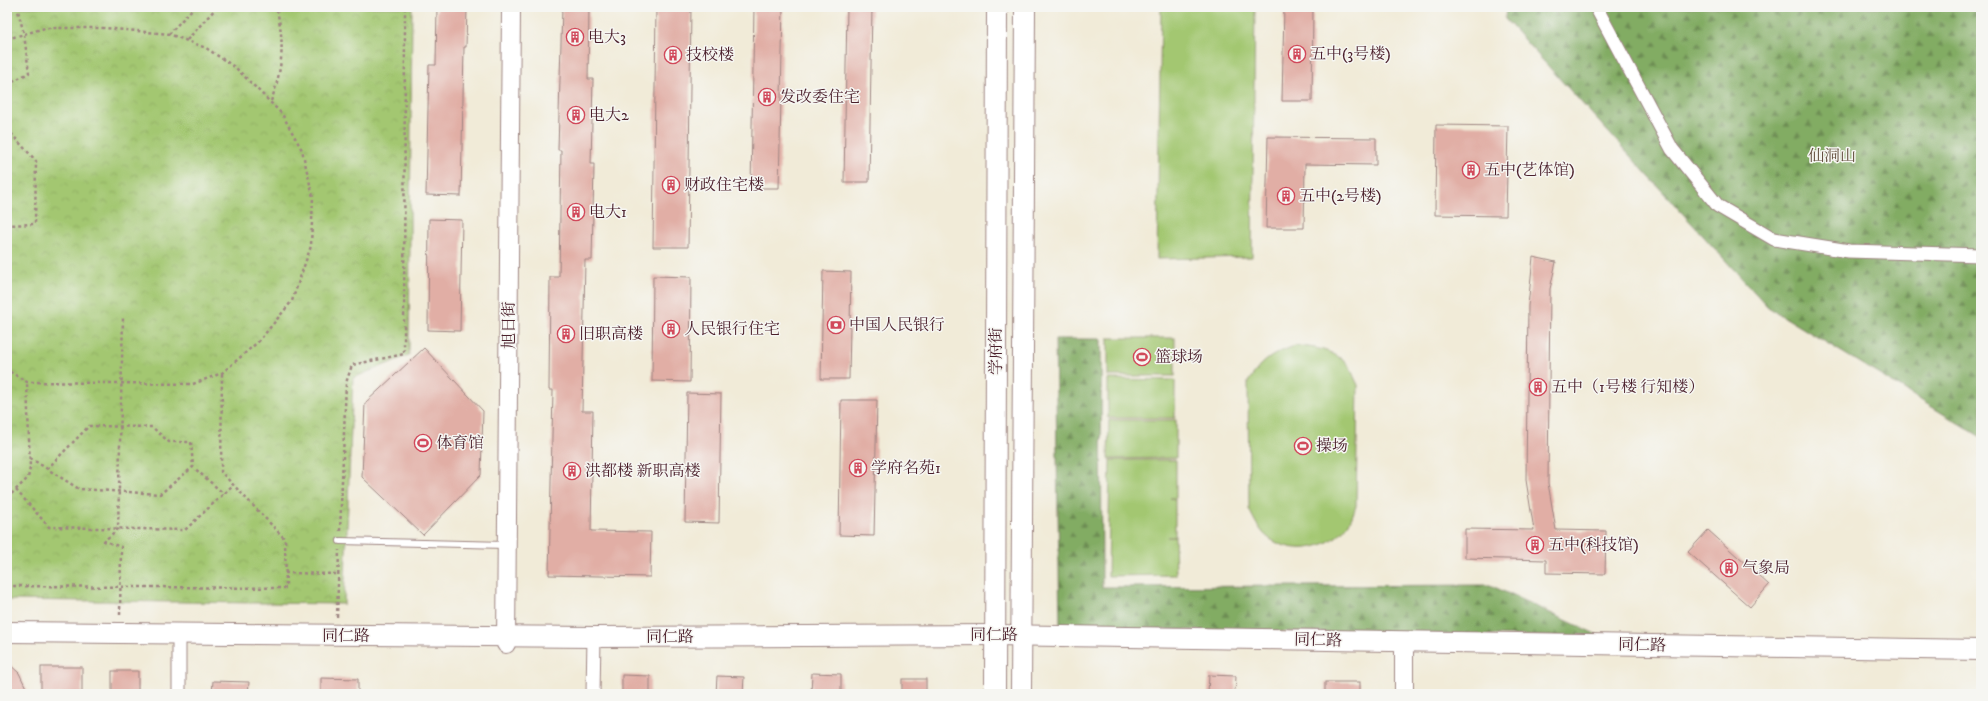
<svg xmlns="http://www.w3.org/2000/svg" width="1988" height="701" viewBox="0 0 1988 701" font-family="'IM FELL DW Pica','Noto Serif SC',serif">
	<defs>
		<pattern id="forest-firs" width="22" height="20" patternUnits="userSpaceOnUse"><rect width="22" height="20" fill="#82ac63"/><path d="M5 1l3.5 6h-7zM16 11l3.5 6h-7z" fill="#6c8b52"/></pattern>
		<pattern id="park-crowns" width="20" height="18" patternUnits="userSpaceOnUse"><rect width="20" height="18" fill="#a3c771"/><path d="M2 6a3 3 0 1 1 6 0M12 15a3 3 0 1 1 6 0" fill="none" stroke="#8eaa62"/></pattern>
	</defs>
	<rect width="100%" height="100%" fill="#f6f6f2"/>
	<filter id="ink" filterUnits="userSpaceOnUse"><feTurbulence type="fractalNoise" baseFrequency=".025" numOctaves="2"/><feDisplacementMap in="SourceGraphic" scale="8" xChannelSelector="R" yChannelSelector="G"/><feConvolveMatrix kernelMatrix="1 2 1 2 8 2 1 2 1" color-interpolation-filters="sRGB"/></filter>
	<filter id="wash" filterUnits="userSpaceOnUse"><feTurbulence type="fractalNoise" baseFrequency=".012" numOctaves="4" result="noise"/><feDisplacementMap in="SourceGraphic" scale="16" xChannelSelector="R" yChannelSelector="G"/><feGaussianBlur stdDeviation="0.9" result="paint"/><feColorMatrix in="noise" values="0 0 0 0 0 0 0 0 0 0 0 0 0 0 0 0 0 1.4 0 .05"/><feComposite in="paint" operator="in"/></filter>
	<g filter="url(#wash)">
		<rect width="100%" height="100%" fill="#f1ebd8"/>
		<g fill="#a3c771" stroke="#76734e">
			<polygon points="1161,7 1255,7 1252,257 1157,259"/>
			<rect x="1108" y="338" width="67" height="38"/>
			<path d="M1295,346C1315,347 1337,350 1350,368C1353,373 1355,380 1358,385L1356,506C1354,511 1352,518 1349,523C1332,549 1296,556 1270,539C1260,532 1254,520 1249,509L1248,382C1262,361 1271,354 1295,346Z"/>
			<polygon points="1108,379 1175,380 1175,418 1108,418"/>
			<polygon points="1109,420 1176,420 1176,458 1108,459"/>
			<polygon points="1110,460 1176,460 1176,498 1170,498 1175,499 1175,537 1167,537 1175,537 1176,575 1108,576"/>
		</g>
		<g fill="url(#forest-firs)" stroke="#666647">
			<polygon points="1506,7 1981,7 1981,437 1768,307 1505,19"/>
			<polygon points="1055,339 1101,339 1102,587 1490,585 1602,637 1060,628"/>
		</g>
		<polygon fill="url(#park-crowns)" stroke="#76734e" points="7,7 412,7 409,355 353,378 344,604 7,600"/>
		<g id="blocks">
			<g fill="#e1aea5">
				<polygon points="437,7 467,7 466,47 464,47 461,196 426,195 429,65 436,65"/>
				<polygon points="562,7 589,7 588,79 593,79 591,164 594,164 592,260 585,260 582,411 593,411 591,531 651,532 650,577 549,575 553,390 549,390 550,277 559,277 561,150 558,150"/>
				<polygon points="656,7 691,7 688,247 653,247"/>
				<polygon points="754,7 783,7 779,188 751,188"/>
				<polygon points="847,7 872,7 869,182 844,182"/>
				<polygon points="1284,7 1313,7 1312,101 1282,101"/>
				<polygon points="1436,125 1508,126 1506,216 1435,215"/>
				<polygon points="1268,137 1376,138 1376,165 1305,164 1304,228 1266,228"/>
				<polygon points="429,219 462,220 460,331 428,330"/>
				<polygon points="1533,257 1556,262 1550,289 1548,483 1556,530 1606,531 1605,574 1546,573 1546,560 1465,558 1465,529 1534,530 1526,480 1528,306"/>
				<polygon points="823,271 851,272 849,379 821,379"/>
				<polygon points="653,276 691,277 690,382 652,381"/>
				<polygon points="424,348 483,411 481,475 423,535 362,477 365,403"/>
				<polygon points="687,393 721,394 719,523 685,522"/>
				<polygon points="841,400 877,400 874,536 839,535"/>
				<polygon points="1708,530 1769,585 1750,607 1688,552"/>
				<polygon points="7,662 19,673 29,694 7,694"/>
				<rect x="41" y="667" width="41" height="27"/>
				<rect x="112" y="671" width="26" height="23"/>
				<polygon points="812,673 841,674 841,694 811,694"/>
				<polygon points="622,675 650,676 650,694 622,694"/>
				<polygon points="1209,675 1236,676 1235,694 1208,694"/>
				<polygon points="717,676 744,677 743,694 716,694"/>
				<polygon points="321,678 358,679 358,694 321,694"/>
				<rect x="902" y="679" width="24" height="15"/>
				<polygon points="213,681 249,682 248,694 212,694"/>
				<rect x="1325" y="682" width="35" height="12"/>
			</g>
		</g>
	</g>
	<g filter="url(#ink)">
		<use href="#blocks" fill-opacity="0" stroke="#9e8582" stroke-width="1"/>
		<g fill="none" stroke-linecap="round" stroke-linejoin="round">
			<defs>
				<polyline id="lane" points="340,541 506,545"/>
				<g id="street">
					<polyline points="1596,7 1672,149 1718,206 1774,239 1849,251 1981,255"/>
					<polyline points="179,633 179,694"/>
					<polyline points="593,694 594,637"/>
				</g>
				<g id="secondary">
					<polyline points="506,644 511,7"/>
					<polyline points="1404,652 1404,694"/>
				</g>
				<g id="primary">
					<polyline points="7,632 594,637 996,635 1981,650"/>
					<polyline points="995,694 997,7"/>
					<polyline points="1021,694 1025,7"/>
				</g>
			</defs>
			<use href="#lane" stroke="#9e8582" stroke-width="8"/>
			<use href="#street" stroke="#9e8582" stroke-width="15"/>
			<use href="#secondary" stroke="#9e8582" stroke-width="20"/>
			<use href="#primary" stroke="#9e8582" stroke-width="22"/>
			<g stroke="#9e8582" stroke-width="2.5" stroke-dasharray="3 3" stroke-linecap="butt">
				<polyline points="169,34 194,7"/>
				<polyline points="7,39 45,28 104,28 169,34 206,48 236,68 282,114 302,150 313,197 311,246 292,301 259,341 222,373 193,384 27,382 7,370"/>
				<polyline points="187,40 217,7"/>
				<polyline points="7,84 29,73 24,34 17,7"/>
				<path d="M271,101C283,69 285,40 276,7"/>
				<polyline points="7,129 36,161 35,224 7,225"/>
				<polyline points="30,458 79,489 160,494 193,467 224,494"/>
				<polyline points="47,469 89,426 152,427 169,442 191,442 193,467"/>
				<polyline points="16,490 49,527 185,530 233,485"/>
				<polyline points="7,498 28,478 30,468 27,382"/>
				<polyline points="340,531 346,383 352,365 404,354 405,7"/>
				<polyline points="285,573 338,574"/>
				<polyline points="7,586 286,588 285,539 221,472 222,373"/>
				<polyline points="120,615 121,547 104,541 118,529 123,318"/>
				<polyline points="337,617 339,550"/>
			</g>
			<use href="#lane" stroke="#fff" stroke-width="6"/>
			<use href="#street" stroke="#fff" stroke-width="13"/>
			<use href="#secondary" stroke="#fff" stroke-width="18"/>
			<use href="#primary" stroke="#fff" stroke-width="20"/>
		</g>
	</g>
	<defs>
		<symbol id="building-ring" viewBox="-11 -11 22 22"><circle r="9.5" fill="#f6f6f2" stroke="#d1495b" stroke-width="1.5"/><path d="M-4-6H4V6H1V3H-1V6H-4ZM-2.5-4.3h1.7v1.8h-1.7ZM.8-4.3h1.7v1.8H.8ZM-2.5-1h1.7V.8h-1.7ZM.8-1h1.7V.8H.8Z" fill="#d1495b"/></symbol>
		<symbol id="bank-ring" viewBox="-11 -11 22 22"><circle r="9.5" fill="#f6f6f2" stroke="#d1495b" stroke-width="1.5"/><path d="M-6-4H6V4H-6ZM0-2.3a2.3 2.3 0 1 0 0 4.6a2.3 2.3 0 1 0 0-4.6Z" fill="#d1495b"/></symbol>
		<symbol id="stadium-ring" viewBox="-11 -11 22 22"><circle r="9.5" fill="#f6f6f2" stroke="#d1495b" stroke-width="1.5"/><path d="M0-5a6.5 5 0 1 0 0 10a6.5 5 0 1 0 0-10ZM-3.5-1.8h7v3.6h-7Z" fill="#d1495b"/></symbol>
	</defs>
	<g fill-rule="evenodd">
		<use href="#building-ring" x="565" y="27" width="20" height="20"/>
		<use href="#building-ring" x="1287" y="44" width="20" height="20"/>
		<use href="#building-ring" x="663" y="45" width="20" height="20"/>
		<use href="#building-ring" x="757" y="87" width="20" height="20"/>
		<use href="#building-ring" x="566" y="105" width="20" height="20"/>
		<use href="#building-ring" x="1461" y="160" width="20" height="20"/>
		<use href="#building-ring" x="661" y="175" width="20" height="20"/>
		<use href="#building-ring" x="1276" y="186" width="20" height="20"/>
		<use href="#building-ring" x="566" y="202" width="20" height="20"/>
		<use href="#bank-ring" x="826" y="315" width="20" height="20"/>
		<use href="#building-ring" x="661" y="319" width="20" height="20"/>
		<use href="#building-ring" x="556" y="324" width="20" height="20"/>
		<use href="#stadium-ring" x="1132" y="347" width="20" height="20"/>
		<use href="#building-ring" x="1528" y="377" width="20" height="20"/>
		<use href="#stadium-ring" x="413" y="433" width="20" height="20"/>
		<use href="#stadium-ring" x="1293" y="436" width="20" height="20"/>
		<use href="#building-ring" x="848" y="458" width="20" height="20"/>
		<use href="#building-ring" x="562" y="461" width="20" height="20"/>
		<use href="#building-ring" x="1525" y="535" width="20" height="20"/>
		<use href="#building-ring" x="1719" y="558" width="20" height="20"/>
	</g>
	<g text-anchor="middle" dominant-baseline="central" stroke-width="3" stroke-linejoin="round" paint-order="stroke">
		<g font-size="16" fill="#4a1f2b" stroke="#f6f6f2" text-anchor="start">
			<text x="588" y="37">电大3</text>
			<text x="1310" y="54">五中(3号楼)</text>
			<text x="686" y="55">技校楼</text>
			<text x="780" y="97">发改委住宅</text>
			<text x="589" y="115">电大2</text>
			<text x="1484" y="170">五中(艺体馆)</text>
			<text x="684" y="185">财政住宅楼</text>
			<text x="1299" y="196">五中(2号楼)</text>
			<text x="589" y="212">电大1</text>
			<text x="849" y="325">中国人民银行</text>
			<text x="684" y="329">人民银行住宅</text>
			<text x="579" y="334">旧职高楼</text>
			<text x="1155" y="357">篮球场</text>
			<text x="1551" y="387">五中（1号楼 行知楼）</text>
			<text x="436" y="443">体育馆</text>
			<text x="1316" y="446">操场</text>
			<text x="871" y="468">学府名苑1</text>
			<text x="585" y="471">洪都楼 新职高楼</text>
			<text x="1548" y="545">五中(科技馆)</text>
			<text x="1742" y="568">气象局</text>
		</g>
		<g font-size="16" fill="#655140" stroke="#f6f6f2">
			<text x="1832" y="156">仙洞山</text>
		</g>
		<g font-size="16" fill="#4a1f2b" stroke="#f6f6f2">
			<text transform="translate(509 325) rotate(-90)">旭日街</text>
			<text transform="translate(996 351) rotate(-90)">学府街</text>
			<text x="994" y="635">同仁路</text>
			<text x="346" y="636">同仁路</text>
			<text x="670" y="637">同仁路</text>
			<text transform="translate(1318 640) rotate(1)">同仁路</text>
			<text transform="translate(1642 645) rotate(1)">同仁路</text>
		</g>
	</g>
	<rect width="1988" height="701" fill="none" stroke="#f6f6f2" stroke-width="24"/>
</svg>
